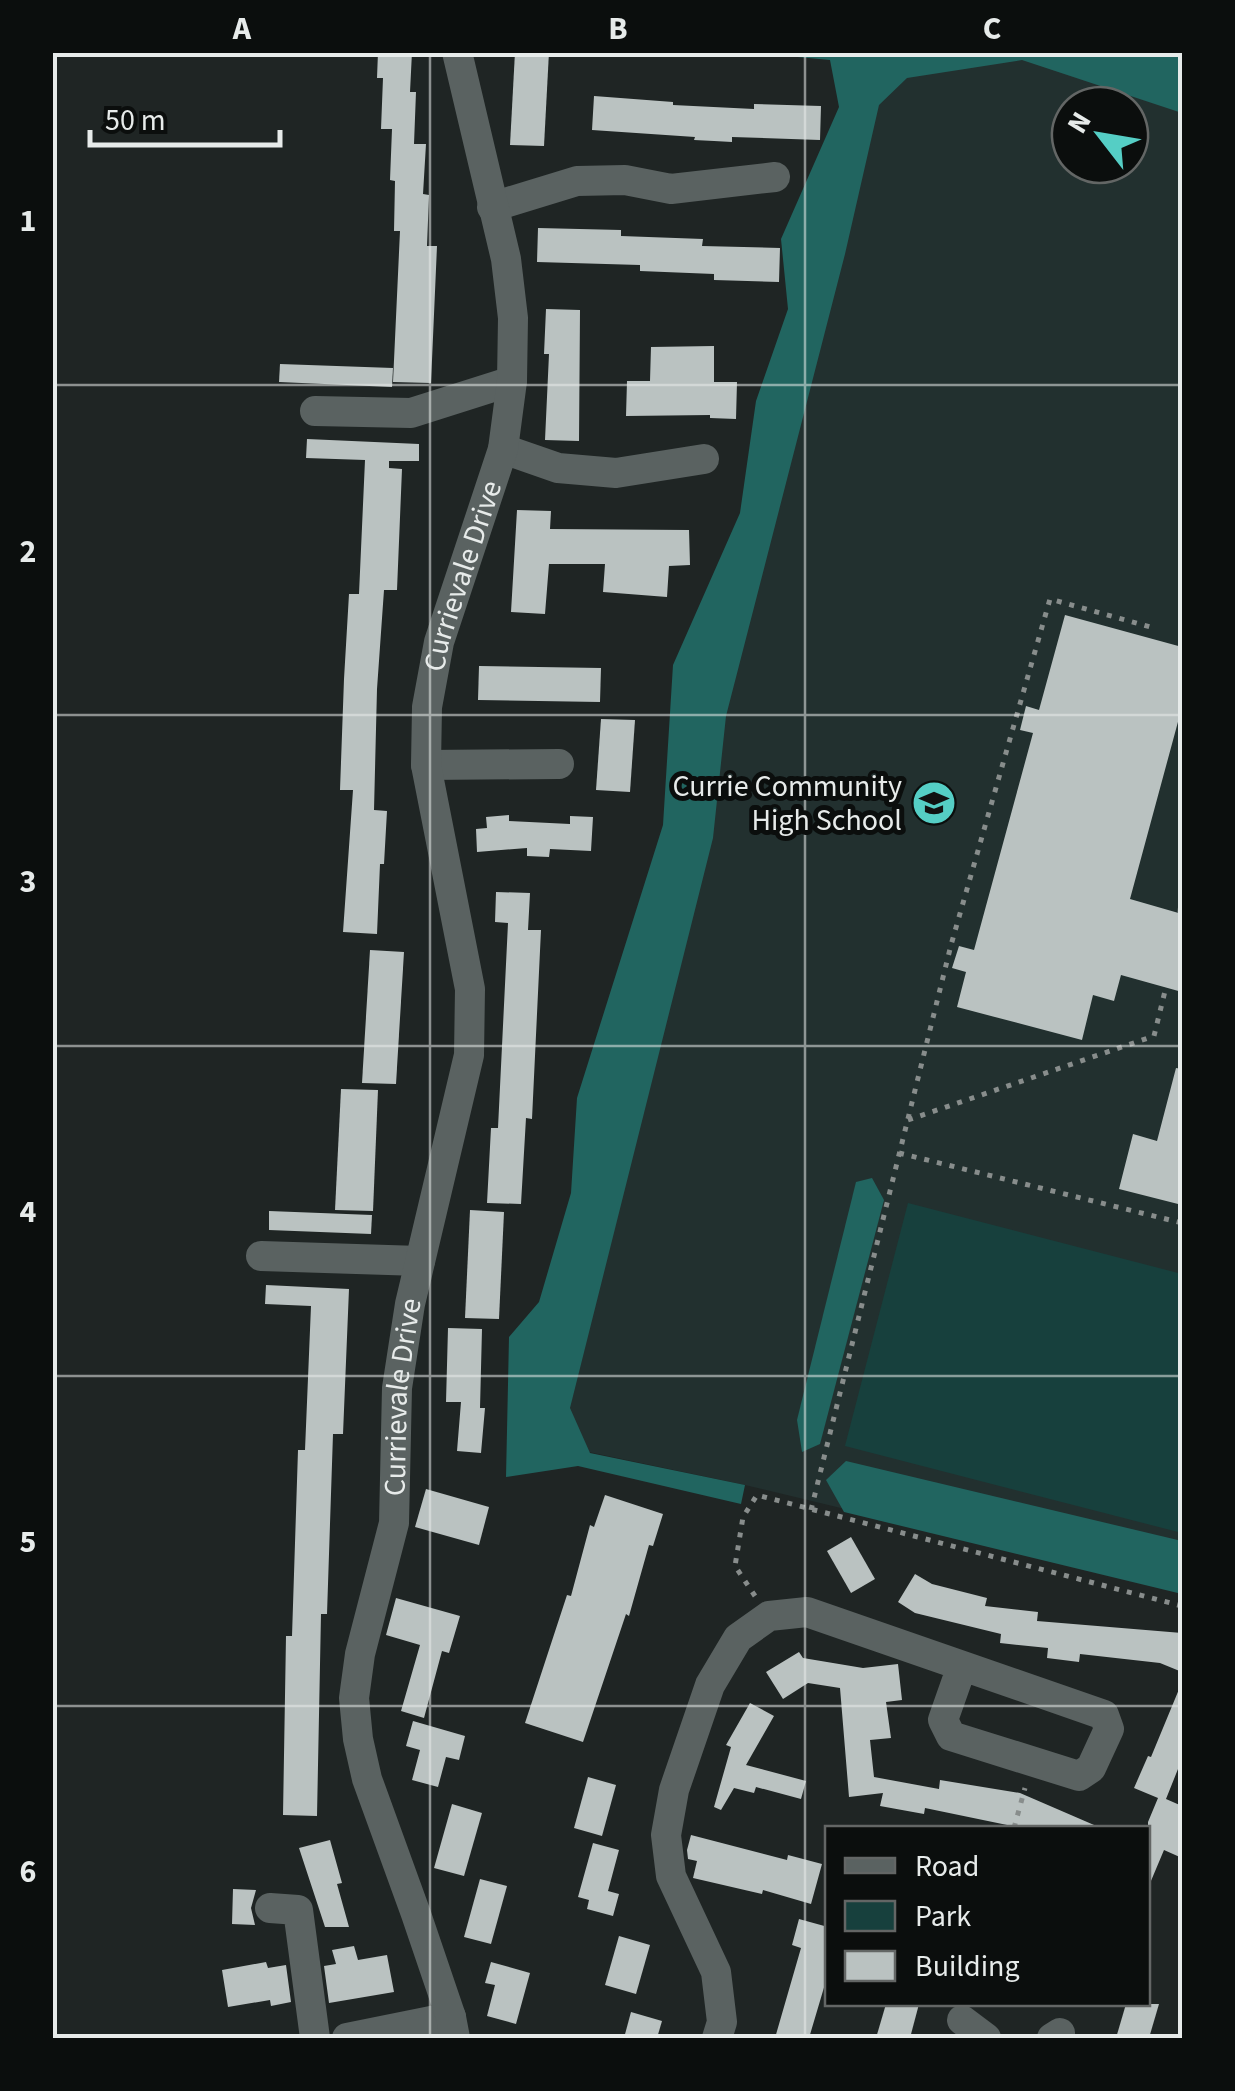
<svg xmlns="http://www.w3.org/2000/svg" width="1235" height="2091" viewBox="0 0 1235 2091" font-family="'Source Sans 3',sans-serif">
	<rect width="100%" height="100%" fill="#1f2524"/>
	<path fill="#22302f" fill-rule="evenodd" d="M865,53H1033L1182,103V1590L745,1485L532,1440ZM1070,105H1130V165H1070Z"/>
	<polygon fill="#17403d" points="908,1203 1182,1274 1182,1533 845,1446"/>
	<g fill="#216560">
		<polygon points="754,53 1182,53 1182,113 1022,60 907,78 879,105 845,254 726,716 713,838 570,1408 590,1453 745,1485 741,1504 578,1466 506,1477 509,1337 539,1302 571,1193 577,1098 663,825 673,665 740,513 756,401 788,309 781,239 839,107 830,60"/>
		<polygon points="872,1178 884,1200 820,1444 802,1452 797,1420 856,1182"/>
		<polygon points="846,1461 1182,1541 1182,1594 844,1512 826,1480"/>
	</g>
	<g fill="#bac2c1">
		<polygon points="378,52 412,52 410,92 416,92 414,144 426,144 423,194 429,195 427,246 437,246 431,383 393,382 400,231 394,231 395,181 390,180 392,129 381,129 383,78 377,78"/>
		<polygon points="515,52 549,52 544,146 510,145"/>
		<polygon points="594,96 673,102 673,105 754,109 754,104 821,106 820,140 732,137 732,142 714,141 694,140 695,137 592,130"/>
		<polygon points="538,228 621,230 621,236 703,239 702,246 780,248 779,282 714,280 714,274 640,271 640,265 537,262"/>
		<polygon points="546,309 580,310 579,441 545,440 549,354 544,354"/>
		<polygon points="714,346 714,382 737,382 736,419 710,418 710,415 626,416 627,381 650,381 651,347"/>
		<polygon points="280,364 393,368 392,387 279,382"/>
		<polygon points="307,439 419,444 419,461 389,461 389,468 402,469 397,590 384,590 377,689 374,810 387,811 384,864 380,864 377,934 343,932 353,790 340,790 344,679 349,594 359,594 365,460 306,458"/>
		<polygon points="517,510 551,511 550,529 689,530 690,565 669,566 667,597 603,592 605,564 549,564 545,614 511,612"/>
		<polygon points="1065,615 1182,647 1182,707 1130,899 1182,914 1182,992 1121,975 1114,1001 1093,995 1082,1040 957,1007 966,972 952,968 959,946 974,950 1033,733 1020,730 1026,706 1039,710"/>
		<polygon points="479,666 601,668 600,702 478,700"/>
		<polygon points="601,719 635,720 630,792 596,790"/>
		<polygon points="509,815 509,821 570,824 570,816 593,817 591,851 550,849 549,857 527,856 527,848 477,852 476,829 487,828 486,817"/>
		<polygon points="496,892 530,893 528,930 541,930 532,1119 526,1118 521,1204 487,1203 491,1128 498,1128 508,923 495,922"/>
		<polygon points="370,950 404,952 396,1084 362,1083"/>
		<polygon points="1176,1068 1182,1069 1182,1205 1119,1189 1133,1134 1157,1141"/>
		<polygon points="341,1089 378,1090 373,1211 335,1210"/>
		<polygon points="470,1210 504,1212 499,1319 465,1318"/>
		<polygon points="269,1211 372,1215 371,1234 269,1230"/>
		<polygon points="266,1285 349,1289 343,1434 333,1434 327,1614 321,1614 317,1816 283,1815 286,1636 292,1636 298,1450 305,1450 311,1306 265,1304"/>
		<polygon points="448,1328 482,1329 480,1408 485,1408 481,1453 457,1451 461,1402 446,1402"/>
		<polygon points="426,1489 489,1507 479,1545 415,1527"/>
		<polygon points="605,1495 663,1514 653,1546 649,1545 629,1616 626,1614 583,1742 525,1723 567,1595 571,1596 590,1525 594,1527"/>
		<polygon points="851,1537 875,1579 851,1593 827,1551"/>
		<polygon points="915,1574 932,1584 987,1598 985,1606 1038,1612 1037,1621 1182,1633 1182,1672 1160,1663 1080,1654 1079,1662 1047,1658 1048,1648 1000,1643 1001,1634 915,1613 898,1602"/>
		<polygon points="396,1598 460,1616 449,1653 442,1651 424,1718 401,1711 420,1645 386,1635"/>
		<polygon points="799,1652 803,1658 863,1668 898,1664 902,1700 886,1702 891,1738 870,1740 874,1777 939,1789 940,1780 1020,1793 1101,1828 1022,1828 925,1808 924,1814 880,1806 883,1793 849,1797 840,1688 808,1683 783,1699 766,1672"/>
		<polygon points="1182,1682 1182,1759 1166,1799 1182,1806 1182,1858 1164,1850 1148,1888 1148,1822 1158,1798 1134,1788 1148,1756 1151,1757"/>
		<polygon points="750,1703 774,1716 746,1765 806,1781 801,1799 756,1787 754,1793 734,1788 721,1810 714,1807 731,1747 726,1745"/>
		<polygon points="413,1721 465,1736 459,1760 446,1757 438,1787 412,1780 420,1750 406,1746"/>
		<polygon points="588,1777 616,1785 602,1836 574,1828"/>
		<polygon points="452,1804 482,1813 464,1876 434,1868"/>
		<polygon points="691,1835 787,1860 788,1855 822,1864 811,1904 763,1890 762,1894 693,1878 697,1861 688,1859 687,1850"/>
		<polygon points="330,1840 342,1883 337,1884 349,1927 325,1927 299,1848"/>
		<polygon points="593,1843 619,1850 608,1891 619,1894 613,1916 587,1909 589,1900 578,1897"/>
		<polygon points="480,1879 507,1886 491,1944 464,1937"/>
		<polygon points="233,1889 256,1890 251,1908 255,1925 232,1924"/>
		<polygon points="799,1919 828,1927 828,1974 809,2038 775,2038 801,1948 792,1945"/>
		<polygon points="619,1936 650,1945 636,1994 605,1985"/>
		<polygon points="354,1946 358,1960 387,1955 394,1992 329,2003 324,1966 336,1964 332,1950"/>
		<polygon points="266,1962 268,1968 286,1965 291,2002 271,2006 270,2000 228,2007 222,1970"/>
		<polygon points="491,1962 530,1973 516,2024 487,2016 495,1985 485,1983"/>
		<polygon points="886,2004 919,2004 910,2038 876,2038"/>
		<polygon points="1126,2004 1159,2004 1149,2038 1116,2038"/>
		<polygon points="631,2012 662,2021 657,2038 624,2038"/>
	</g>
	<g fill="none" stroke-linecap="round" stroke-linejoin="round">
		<g stroke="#888d8c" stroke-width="5" stroke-dasharray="5 8" stroke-linecap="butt">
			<polyline points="1182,119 1182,121"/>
			<polyline points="1180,913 1182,889"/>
			<polyline points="908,1120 1154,1036 1166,987"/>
			<polyline points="899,1153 1182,1223"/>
			<polyline points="811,1510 951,945 1050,599 1154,628"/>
			<polyline points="755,1596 735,1566 743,1517 757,1495 1182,1606"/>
			<polyline points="1014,1828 1025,1788"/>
		</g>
		<g stroke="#5a6261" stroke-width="30">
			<polyline points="492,207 577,181 625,180 671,189 775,177"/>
			<polyline points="315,411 411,413 512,381"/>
			<polyline points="503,449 558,468 616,473 704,459"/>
			<polyline points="426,765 559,764"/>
			<polyline points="261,1256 420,1261"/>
			<polyline points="270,1908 298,1910 315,2038"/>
			<polyline points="962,2020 986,2038"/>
			<polyline points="347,2038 451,2017"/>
			<path id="s1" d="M455,2038L451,2017L416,1914L367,1779L358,1739L354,1698L360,1654L394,1523L397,1388L410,1304L469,1055L470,989L426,765L427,707L439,642L503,449L512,381L513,318L506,259L457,52"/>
			<polyline points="717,2038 722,2022 716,1972 671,1876 666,1835 674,1790 710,1685 738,1638 769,1616 807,1612 1104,1715 1109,1729 1091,1768 1079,1776 951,1736 943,1720 962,1666"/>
			<polyline points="1052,2038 1060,2033"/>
		</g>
	</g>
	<path fill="none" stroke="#e7ebea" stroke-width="2.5" stroke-opacity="0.55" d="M430,52V2038M805,52V2038M52,385H1182M52,715H1182M52,1046H1182M52,1376H1182M52,1706H1182"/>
	<defs>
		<symbol id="school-disc" viewBox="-11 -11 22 22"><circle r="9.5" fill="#55cec5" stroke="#0b0e0d"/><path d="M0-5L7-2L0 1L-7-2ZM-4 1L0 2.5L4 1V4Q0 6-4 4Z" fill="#111"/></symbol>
	</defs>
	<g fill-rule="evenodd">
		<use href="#school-disc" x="909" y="778" width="50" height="50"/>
	</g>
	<g text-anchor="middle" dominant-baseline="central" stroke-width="10" stroke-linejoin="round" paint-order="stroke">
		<g font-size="30" fill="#e7ebea" stroke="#0b0e0d">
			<text stroke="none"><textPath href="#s1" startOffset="1500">Currievale Drive</textPath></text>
			<text stroke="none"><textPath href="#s1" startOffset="662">Currievale Drive</textPath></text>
		</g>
		<g font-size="30" fill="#e7ebea" stroke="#0b0e0d" text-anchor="end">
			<text x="902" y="786">Currie Community<tspan x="902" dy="34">High School</tspan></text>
		</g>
	</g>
	<rect width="1235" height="2091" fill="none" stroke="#0b0e0d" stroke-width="110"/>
	<rect x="825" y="1826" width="325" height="180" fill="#0b0e0d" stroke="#636665" stroke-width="2.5"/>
	<rect x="845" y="1858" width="50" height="15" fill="#5a6261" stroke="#636665" stroke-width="2.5"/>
	<text x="915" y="1876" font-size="30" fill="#e7ebea">Road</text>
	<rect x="845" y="1901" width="50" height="30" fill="#17403d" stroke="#636665" stroke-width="2.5"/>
	<text x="915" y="1926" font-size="30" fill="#e7ebea">Park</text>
	<rect x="845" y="1951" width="50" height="30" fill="#bac2c1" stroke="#636665" stroke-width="2.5"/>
	<text x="915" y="1976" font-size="30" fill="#e7ebea">Building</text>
	<g transform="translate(1100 135) rotate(301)"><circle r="48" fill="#0b0e0d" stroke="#636665" stroke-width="2.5"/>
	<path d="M0-8L18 38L0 25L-18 38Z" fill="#55cec5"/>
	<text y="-15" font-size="28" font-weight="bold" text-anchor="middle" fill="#e7ebea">N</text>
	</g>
	<path d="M90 130v15h190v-15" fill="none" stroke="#e7ebea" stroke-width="5"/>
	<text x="105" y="130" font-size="30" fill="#e7ebea" stroke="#0b0e0d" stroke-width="8" paint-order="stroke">50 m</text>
	<rect x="55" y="55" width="1125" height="1981" fill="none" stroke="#e7ebea" stroke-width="4"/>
	<g font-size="32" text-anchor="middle" font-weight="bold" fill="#e7ebea">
		<text x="242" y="39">A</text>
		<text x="618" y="39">B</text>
		<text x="992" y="39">C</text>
		<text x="28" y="231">1</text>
		<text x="28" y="562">2</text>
		<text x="28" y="892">3</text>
		<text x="28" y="1222">4</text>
		<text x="28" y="1552">5</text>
		<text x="28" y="1882">6</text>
	</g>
</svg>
